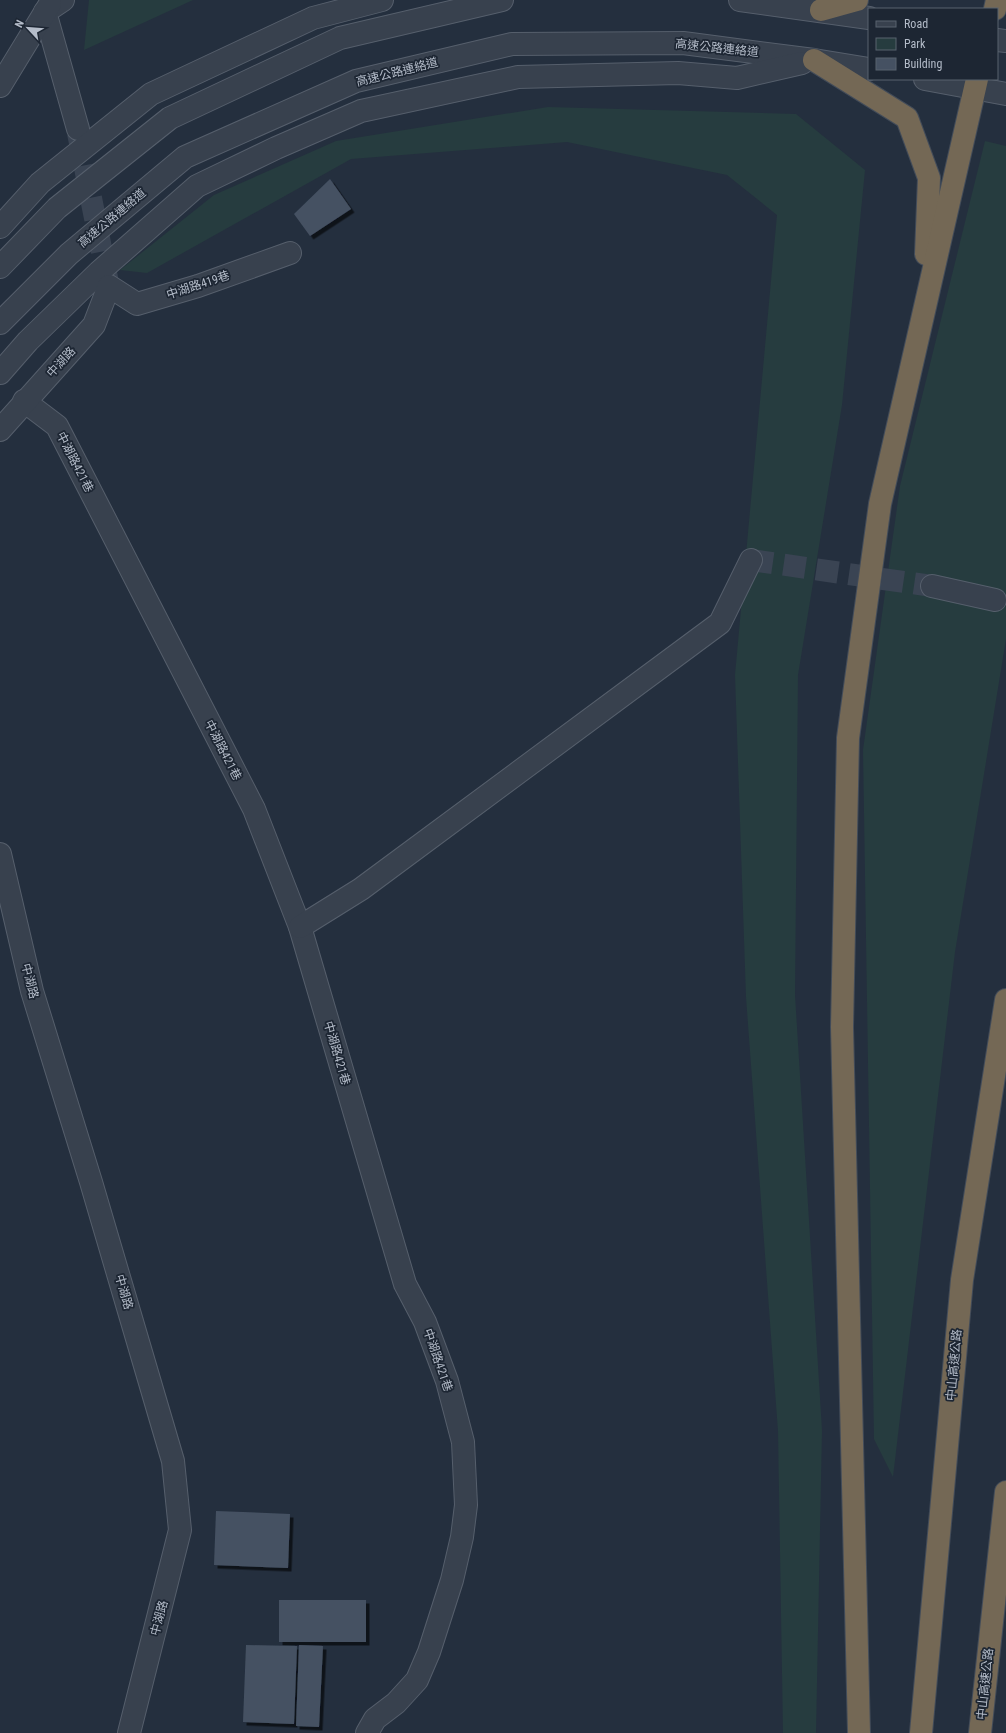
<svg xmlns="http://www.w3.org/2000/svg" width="1006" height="1733" viewBox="0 0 1006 1733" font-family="'Roboto Condensed','Noto Sans TC',sans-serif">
	<defs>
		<filter id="shadow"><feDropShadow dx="3.5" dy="3.5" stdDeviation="0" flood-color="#0009"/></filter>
	</defs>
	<rect width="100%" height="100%" fill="#242f3e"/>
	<g fill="#263c3f">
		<polygon points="89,0 193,0 84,50"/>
		<polygon points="548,107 796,114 865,170 842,405 798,675 795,995 822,1430 816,1733 783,1733 778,1431 746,997 735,675 777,215 727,175 567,142 351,159 147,273 120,270 214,195 336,141"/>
		<polygon points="985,141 1006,146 1006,639 955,952 893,1477 874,1439 863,750 900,486"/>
	</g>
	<g fill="#455162" filter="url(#shadow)">
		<polygon points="330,179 351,209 310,236 294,214"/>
		<polygon points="216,1511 290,1514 288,1568 214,1565"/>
		<rect x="279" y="1600" width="87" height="42"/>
		<polygon points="246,1645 297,1646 294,1724 243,1722"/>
		<polygon points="299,1645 323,1646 319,1727 296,1726"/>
	</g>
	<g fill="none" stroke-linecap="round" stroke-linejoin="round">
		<g stroke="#3a4453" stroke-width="22" stroke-dasharray="22 11" stroke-linecap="butt">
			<polyline points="78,133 108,283"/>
			<polyline points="751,560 932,586"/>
		</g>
		<defs>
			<g id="minor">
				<polyline points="63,0 45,12 78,129"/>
				<polyline points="740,0 869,18"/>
				<polyline points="997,40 1006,41"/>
				<polyline points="925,79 1006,94"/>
				<polyline points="0,86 50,4"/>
				<polyline points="0,227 40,183 151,94 313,18 382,0"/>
				<polyline points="0,267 57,208 170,118 340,38 502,0"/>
				<polyline points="0,323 69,254 185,157 356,81 512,44 683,43 814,60 869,69"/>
				<polyline points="0,373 28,341 99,272 197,186 276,148 361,111 518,77 678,73 737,78 802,63"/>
				<polyline points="24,401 57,426 254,809 300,927 405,1284 425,1322 447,1381 463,1442 466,1505 462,1537 452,1580 429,1652 417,1680 396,1703 375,1719 367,1733"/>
				<polyline points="0,430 94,325 109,286 137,304 198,286 290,253"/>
				<polyline points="932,586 995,600"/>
				<polyline points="0,854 32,991 91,1182 173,1461 180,1530 129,1733"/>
				<polyline points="300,927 361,889 720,623 751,560"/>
			</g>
			<g id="highway">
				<polyline points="995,9 997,0"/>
				<polyline points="821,10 857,0"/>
				<polyline points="814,60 907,118 929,178 926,254"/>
				<polyline points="859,1733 842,1027 848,738 880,504 977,79"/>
				<polyline points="921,1733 962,1280 1006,1000"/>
				<polyline points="980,1733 1006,1492"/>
			</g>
		</defs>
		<use href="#minor" stroke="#565f6c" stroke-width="24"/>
		<use href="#highway" stroke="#434c59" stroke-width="24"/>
		<use href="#minor" stroke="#38414e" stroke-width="22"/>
		<use href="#highway" stroke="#746855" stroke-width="22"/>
	</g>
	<g text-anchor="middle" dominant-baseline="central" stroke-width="3.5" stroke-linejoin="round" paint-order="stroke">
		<g font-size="12" fill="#b4bcc9" stroke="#1d2633">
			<text transform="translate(717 48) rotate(6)">高速公路連絡道</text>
			<text transform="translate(397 72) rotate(-14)">高速公路連絡道</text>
			<text transform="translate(112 218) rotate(-40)">高速公路連絡道</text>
			<text transform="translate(198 285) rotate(-18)">中湖路419巷</text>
			<text transform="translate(61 362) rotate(-48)">中湖路</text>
			<text transform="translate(75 462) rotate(63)">中湖路421巷</text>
			<text transform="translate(223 750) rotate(63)">中湖路421巷</text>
			<text transform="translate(30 981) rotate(76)">中湖路</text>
			<text transform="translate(337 1053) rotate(74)">中湖路421巷</text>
			<text transform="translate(124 1292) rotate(74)">中湖路</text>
			<text transform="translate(438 1360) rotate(71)">中湖路421巷</text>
			<text transform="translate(954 1365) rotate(-85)">中山高速公路</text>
			<text transform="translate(159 1618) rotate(-75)">中湖路</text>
			<text transform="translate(985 1684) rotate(-84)">中山高速公路</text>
		</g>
	</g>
	<rect x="868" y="8" width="130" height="72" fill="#1d2633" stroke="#59626f"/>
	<rect x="876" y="21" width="20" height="6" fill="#38414e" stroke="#59626f"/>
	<text x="904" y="28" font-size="12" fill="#b4bcc9">Road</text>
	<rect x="876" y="38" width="20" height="12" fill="#263c3f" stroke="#59626f"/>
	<text x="904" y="48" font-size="12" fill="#b4bcc9">Park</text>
	<rect x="876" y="58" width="20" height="12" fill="#455162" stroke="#59626f"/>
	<text x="904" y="68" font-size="12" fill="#b4bcc9">Building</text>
	<g transform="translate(28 28) rotate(296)" stroke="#1d2633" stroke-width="3" paint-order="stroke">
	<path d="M0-3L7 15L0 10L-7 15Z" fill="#b4bcc9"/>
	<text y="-6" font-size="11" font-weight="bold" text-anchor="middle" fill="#b4bcc9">N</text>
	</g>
</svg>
